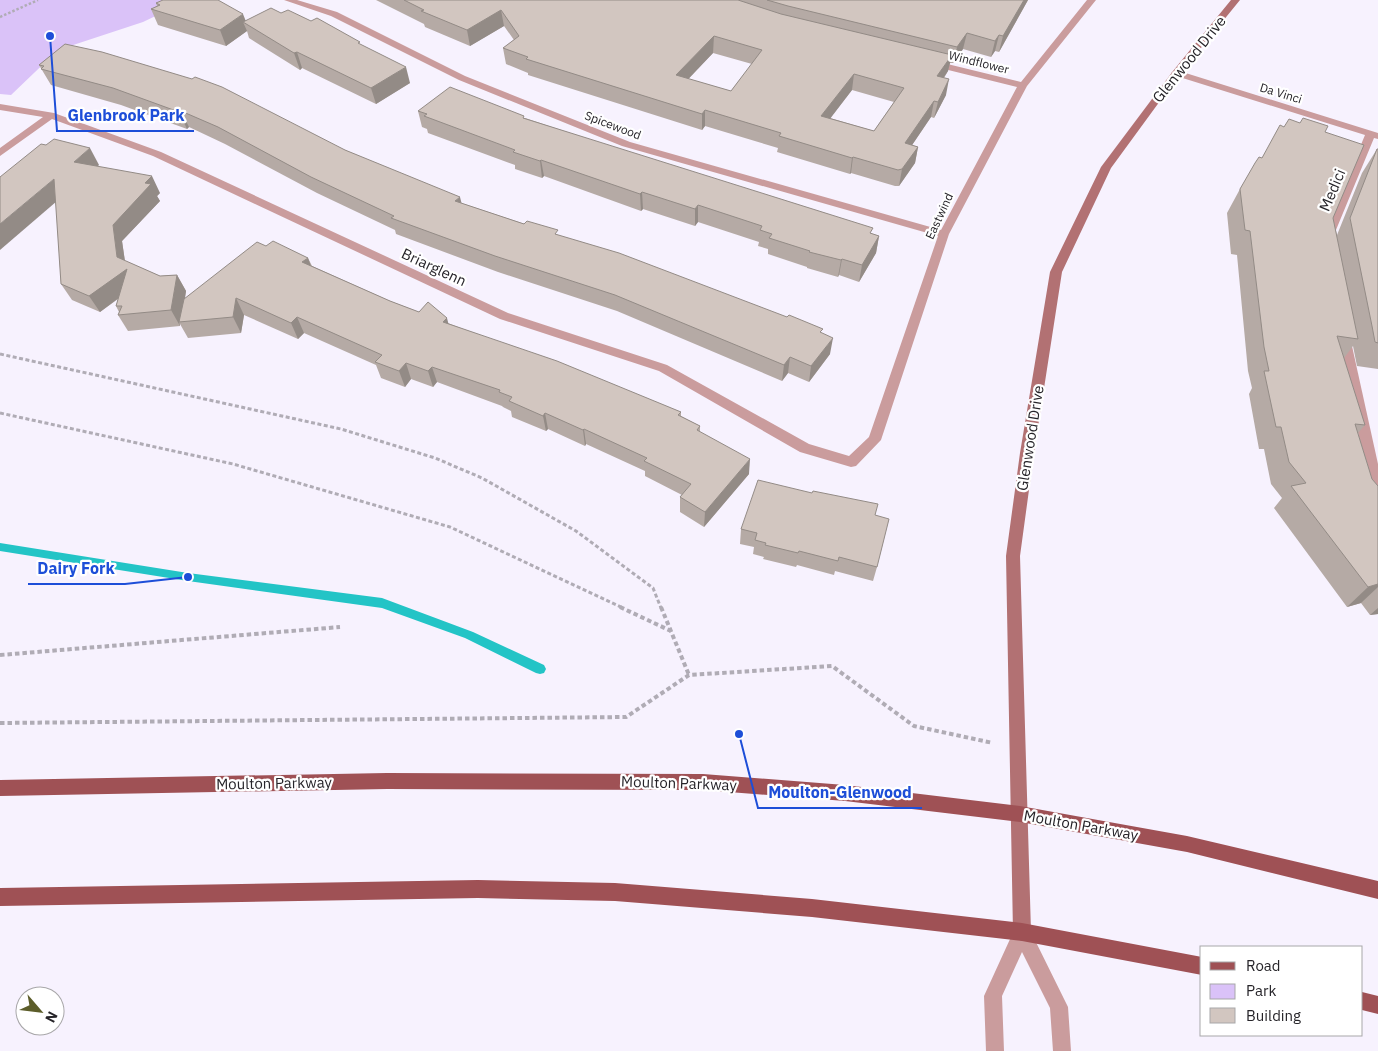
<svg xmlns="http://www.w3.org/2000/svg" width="1378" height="1051" viewBox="0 0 1378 1051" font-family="'IBM Plex Sans',sans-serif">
	<rect width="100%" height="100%" fill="#f7f2fe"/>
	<polygon fill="#dac2f8" points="0,0 189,0 143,22 58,50 11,95 0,94"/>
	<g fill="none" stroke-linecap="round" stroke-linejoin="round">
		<polygon fill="#23c4c6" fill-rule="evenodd" points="0,543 188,573 382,598 473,632 544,665 546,669 544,673 540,674 536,673 465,638 382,608 188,581 0,551"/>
		<polyline stroke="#b0acb5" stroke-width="2.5" stroke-dasharray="2.5 2" stroke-linecap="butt" points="0,17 38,0"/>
		<g stroke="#b0acb5" stroke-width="3" stroke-dasharray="4 2.5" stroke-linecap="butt">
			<polyline points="0,354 341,429 435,458 482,478 576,531 653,588 661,608"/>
			<polyline points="0,413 233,464 450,527 623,608"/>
		</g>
		<g stroke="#b0acb5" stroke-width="4" stroke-dasharray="4.5 3" stroke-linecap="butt">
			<polyline points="620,607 671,631"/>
			<polyline points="661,607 689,675"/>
			<polyline points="0,655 340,627"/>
			<polyline points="0,723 626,717 689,675 832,666 914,726 993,743"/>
		</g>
		<g fill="#ca9c9d" fill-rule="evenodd">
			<polygon points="284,0 297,0 337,12 465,76 630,142 941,230 1017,87 928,65 926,63 931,60 1021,82 1087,0 1096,0 1027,86 949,234 881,440 856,466 851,467 800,452 659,371 500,319 153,156 52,119 0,156 0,148 43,117 0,110 0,104 54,113 161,152 508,313 667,365 809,444 849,456 869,437 938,236 622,146 459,80 331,16"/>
			<polygon points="1176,70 1378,133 1378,139 1374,138 1331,242 1323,242 1322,239 1365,135 1173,75 1171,73"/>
			<polygon points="1344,333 1350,337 1378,464 1378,500 1373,499 1371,495 1338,337"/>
			<polygon points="1022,923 1028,926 1068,1007 1071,1051 1053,1051 1050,1008 1022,952 1002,996 1004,1051 986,1051 984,996 1016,926"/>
		</g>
		<polygon fill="#b27173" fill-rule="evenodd" points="1231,0 1240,0 1179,75 1111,168 1062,272 1034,453 1020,556 1031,932 1028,938 1022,941 1016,938 1013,932 1006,556 1020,453 1050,272 1101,167 1173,71"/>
		<g fill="#9f5155" fill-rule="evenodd">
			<polygon points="387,773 703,774 845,785 1020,806 1187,836 1378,881 1378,899 1187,852 1020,822 845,801 703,790 387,789 0,796 0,780"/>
			<polygon points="478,880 615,883 812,899 1022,923 1202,957 1202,975 1022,941 812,917 615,901 478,898 0,906 0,888"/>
			<polygon points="1362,992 1378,996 1378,1014 1362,1010"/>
		</g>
	</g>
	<g fill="#b5aaa5" fill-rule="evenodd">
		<path d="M376,0H1028L999,52L995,51L991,57L963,49L954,63H950L948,71L944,78L946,95L934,118L931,117L912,145L918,147L915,163L899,186H895L851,173L850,174L777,152L778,148L705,126L702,130L528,75V73L506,64L503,48L514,40L504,26L470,46L425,27L424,24ZM713,53L752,64L731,91L688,79ZM852,90L894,102L874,131L830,118Z"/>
		<polygon points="156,3 245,21 281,13 361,45 410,83 376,104 302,68 300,70 249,38 247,31 226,46 158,25 151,9 157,6"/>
		<polygon points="65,44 345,150 461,203 558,235 822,333 830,354 809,382 788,373 782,381 617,311 498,272 396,234 395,230 317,193 225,144 189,127 187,129 121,105 51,85 39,65"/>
		<polygon points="418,111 525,118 879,236 876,253 859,282 839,275 838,277 807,268 807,267 768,254 768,249 758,246 759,242 698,222 695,226 643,209 641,211 544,176 542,178 515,169 515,165 428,133 427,129 422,127"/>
		<polygon points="1284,127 1325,132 1333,218 1337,235 1362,173 1377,149 1378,149 1378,369 1357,366 1353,346 1344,358 1365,425 1358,433 1372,479 1378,486 1378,614 1370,615 1361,603 1347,607 1274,508 1282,498 1271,484 1264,449 1259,449 1249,394 1252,388 1248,371 1237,255 1231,254 1227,213 1240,189"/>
		<polygon points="99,165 97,166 160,193 157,196 160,201 122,241 125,261 160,276 177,275 186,291 185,298 266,246 308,258 312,266 390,301 681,412 681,416 700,426 700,432 749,474 704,527 680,512 680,497 682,495 645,476 645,471 586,444 585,446 548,429 546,431 512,417 511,411 503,407 502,406 437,382 433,387 411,379 405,387 381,378 376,365 304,333 298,339 244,315 241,333 188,338 180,324 180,326 128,331 118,315 119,312 116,306 118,299 100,312 72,300 61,284 56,202"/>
		<polygon points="875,515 877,567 873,581 835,571 834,575 797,565 796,567 763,559 764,557 753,554 754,547 740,544 741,529"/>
	</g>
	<g fill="#938b86">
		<polygon points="1024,0 1028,0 999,52 1003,36"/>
		<polygon points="501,10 504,26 470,46 467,30"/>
		<polygon points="243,14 247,24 243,22 247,31 226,46 220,30"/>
		<polygon points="967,33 963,49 954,63 957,47"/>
		<polygon points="999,35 995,51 991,57 995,41"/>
		<polygon points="714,36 713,53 677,91 676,75"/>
		<polygon points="297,52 302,68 300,70 294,53"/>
		<polygon points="952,55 948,71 934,92 937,76"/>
		<polygon points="406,67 410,83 376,104 371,88"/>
		<polygon points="854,74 852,90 820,132 821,116"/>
		<polygon points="949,79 946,95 934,118 938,102"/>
		<polygon points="934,101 931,117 902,160 905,143"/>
		<polygon points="705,110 705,126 702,130 702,114"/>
		<polygon points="181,111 189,127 187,129 179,112"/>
		<polygon points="918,147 915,163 899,186 902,169"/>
		<polygon points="90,148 99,165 83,178 74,162"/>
		<polygon points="853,157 851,173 850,174 852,158"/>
		<polygon points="541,160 544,176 542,178 540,161"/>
		<polygon points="152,176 160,193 157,196 160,201 122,241 126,269 136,285 100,312 89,296 117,257 113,225 145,183"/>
		<polygon points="54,179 64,195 0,250 0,224"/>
		<polygon points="642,192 643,209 641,211 640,194"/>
		<polygon points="460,197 464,213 455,201"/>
		<polygon points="698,205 698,222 695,226 695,209"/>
		<polygon points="879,236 876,253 859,282 862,265"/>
		<polygon points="308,258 314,274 302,262"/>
		<polygon points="842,259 839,275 838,277 841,260"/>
		<polygon points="177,275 186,291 181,322 179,322 180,326 171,310"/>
		<polygon points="236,298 244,315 241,333 233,317"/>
		<polygon points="297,317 304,333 298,339 291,323"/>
		<polygon points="447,318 451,334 443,322"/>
		<polygon points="833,338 830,354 809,382 811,366"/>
		<polygon points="790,357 788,373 782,381 784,365"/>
		<polygon points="406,363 411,379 405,387 399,371"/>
		<polygon points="432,367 437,382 433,387 428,371"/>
		<polygon points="545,413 548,429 546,431 543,416"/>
		<polygon points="584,429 586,444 585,446 583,430"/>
		<polygon points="750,459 749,474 704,527 705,512"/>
		<polygon points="1378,584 1378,587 1361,603 1347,607 1368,587"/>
		<polygon points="1378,608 1378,614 1370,615"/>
	</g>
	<g fill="#d2c6c0" stroke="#938b86" fill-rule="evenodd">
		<polygon points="163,0 218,0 243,14 220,30 151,9 160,5 156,3"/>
		<path d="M404,0H738L781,14L952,55L937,76L949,79L938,102L934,101L905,143L918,147L902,169L898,170L853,157L852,158L779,136L781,133L705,110L702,114L526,59L528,57L503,48L519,36L501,10L467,30L421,11L424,10ZM714,36L762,50L731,91L676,75ZM854,74L904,88L874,131L821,116Z"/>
		<polygon points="767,0 1024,0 1003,36 999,35 995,41 967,33 957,47 788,6"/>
		<polygon points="271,8 281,13 288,10 311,21 317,18 360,42 358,43 406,67 371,88 297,52 294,53 243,22"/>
		<polygon points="65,44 102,52 192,79 195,77 222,87 345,150 460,197 455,201 524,224 527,221 558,230 555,234 619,253 787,317 789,315 823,329 820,332 833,338 811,366 790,357 784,365 615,295 495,256 391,218 394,216 311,177 218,127 181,111 179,112 113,88 41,69 44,66 39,65"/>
		<polygon points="450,87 524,116 523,118 873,228 870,233 879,236 862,265 842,259 841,260 809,252 810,251 769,238 772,234 760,230 762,226 698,205 695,209 642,192 640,194 541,160 540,161 513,152 515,150 424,116 427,114 418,111"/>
		<polygon points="1303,118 1328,126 1325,132 1364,145 1333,218 1358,339 1337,336 1365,425 1355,424 1372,479 1378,486 1378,584 1368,587 1291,486 1306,483 1289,462 1281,427 1276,427 1264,371 1269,371 1264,347 1250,231 1245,230 1240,189 1255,163 1259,157 1262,158 1280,125 1284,127 1289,119 1300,123"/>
		<polygon points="54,139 90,148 74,162 152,176 145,183 151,184 113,225 117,257 160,276 177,275 171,310 118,315 122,306 116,306 127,269 89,296 61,284 54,179 0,224 0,177 41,144 46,145"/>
		<polygon points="1377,149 1378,149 1378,343 1375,342 1372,326 1350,218"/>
		<polygon points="273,241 308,258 302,262 390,301 419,312 428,302 447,318 443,322 557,361 681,412 678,415 700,426 697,430 750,459 705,512 680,497 691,484 644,461 647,458 584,429 583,430 545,413 543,416 509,401 512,397 499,392 500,390 432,367 428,371 406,363 399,371 375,362 382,355 297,317 291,323 236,298 233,317 179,322 184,299 257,242 266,246"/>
		<polygon points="758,480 812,493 813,491 878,504 875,515 889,519 877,567 839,557 838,561 799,551 798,553 765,545 766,543 755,540 757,533 741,529"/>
	</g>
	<g text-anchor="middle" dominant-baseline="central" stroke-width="4.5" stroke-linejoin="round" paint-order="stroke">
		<g font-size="12" fill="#262429" stroke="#fff">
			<text transform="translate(979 62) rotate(14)">Windflower</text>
			<text transform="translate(1281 93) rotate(17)">Da Vinci</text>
			<text transform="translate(613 125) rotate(21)">Spicewood</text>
			<text transform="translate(939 216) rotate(-65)">Eastwind</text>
		</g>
		<g font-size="15" fill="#262429" stroke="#fff">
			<text transform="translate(1189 59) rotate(-51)">Glenwood Drive</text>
			<text transform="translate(1332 190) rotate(-67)">Medici</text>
			<text transform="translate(434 267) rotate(25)">Briarglenn</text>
			<text transform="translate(1030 438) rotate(-81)">Glenwood Drive</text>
			<text transform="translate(274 783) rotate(-1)">Moulton Parkway</text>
			<text transform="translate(679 783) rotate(2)">Moulton Parkway</text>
			<text transform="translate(1081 825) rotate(10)">Moulton Parkway</text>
		</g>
	</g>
	<path fill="none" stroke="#1d4ed8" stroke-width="2" d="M50 36L57 131H194M188 577L125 584H28M739 734L758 808H922"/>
	<g fill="#1d4ed8" stroke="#fff" stroke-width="2">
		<circle cx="50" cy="36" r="5"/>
		<circle cx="188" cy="577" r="5"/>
		<circle cx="739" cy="734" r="5"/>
	</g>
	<g font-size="16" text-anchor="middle" font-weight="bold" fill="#1d4ed8" stroke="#fff" stroke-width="4.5" stroke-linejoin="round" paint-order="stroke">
		<text x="126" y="121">Glenbrook Park</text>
		<text x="76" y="574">Dairy Fork</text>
		<text x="840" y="798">Moulton-Glenwood</text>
	</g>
	<rect x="1200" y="946" width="162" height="90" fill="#ffffff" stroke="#a8a7a9"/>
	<rect x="1210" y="962" width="25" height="8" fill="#9f5155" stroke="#a8a7a9"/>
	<text x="1246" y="971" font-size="15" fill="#262429">Road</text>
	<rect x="1210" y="984" width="25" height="15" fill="#dac2f8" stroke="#a8a7a9"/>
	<text x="1246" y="996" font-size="15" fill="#262429">Park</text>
	<rect x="1210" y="1008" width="25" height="15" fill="#d2c6c0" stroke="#a8a7a9"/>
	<text x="1246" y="1021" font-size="15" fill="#262429">Building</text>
	<g transform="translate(40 1011) rotate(118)"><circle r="24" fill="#ffffff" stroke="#a8a7a9"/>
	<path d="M0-4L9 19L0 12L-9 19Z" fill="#5c5d2a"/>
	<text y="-8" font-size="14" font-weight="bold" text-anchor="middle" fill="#262429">N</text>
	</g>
</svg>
